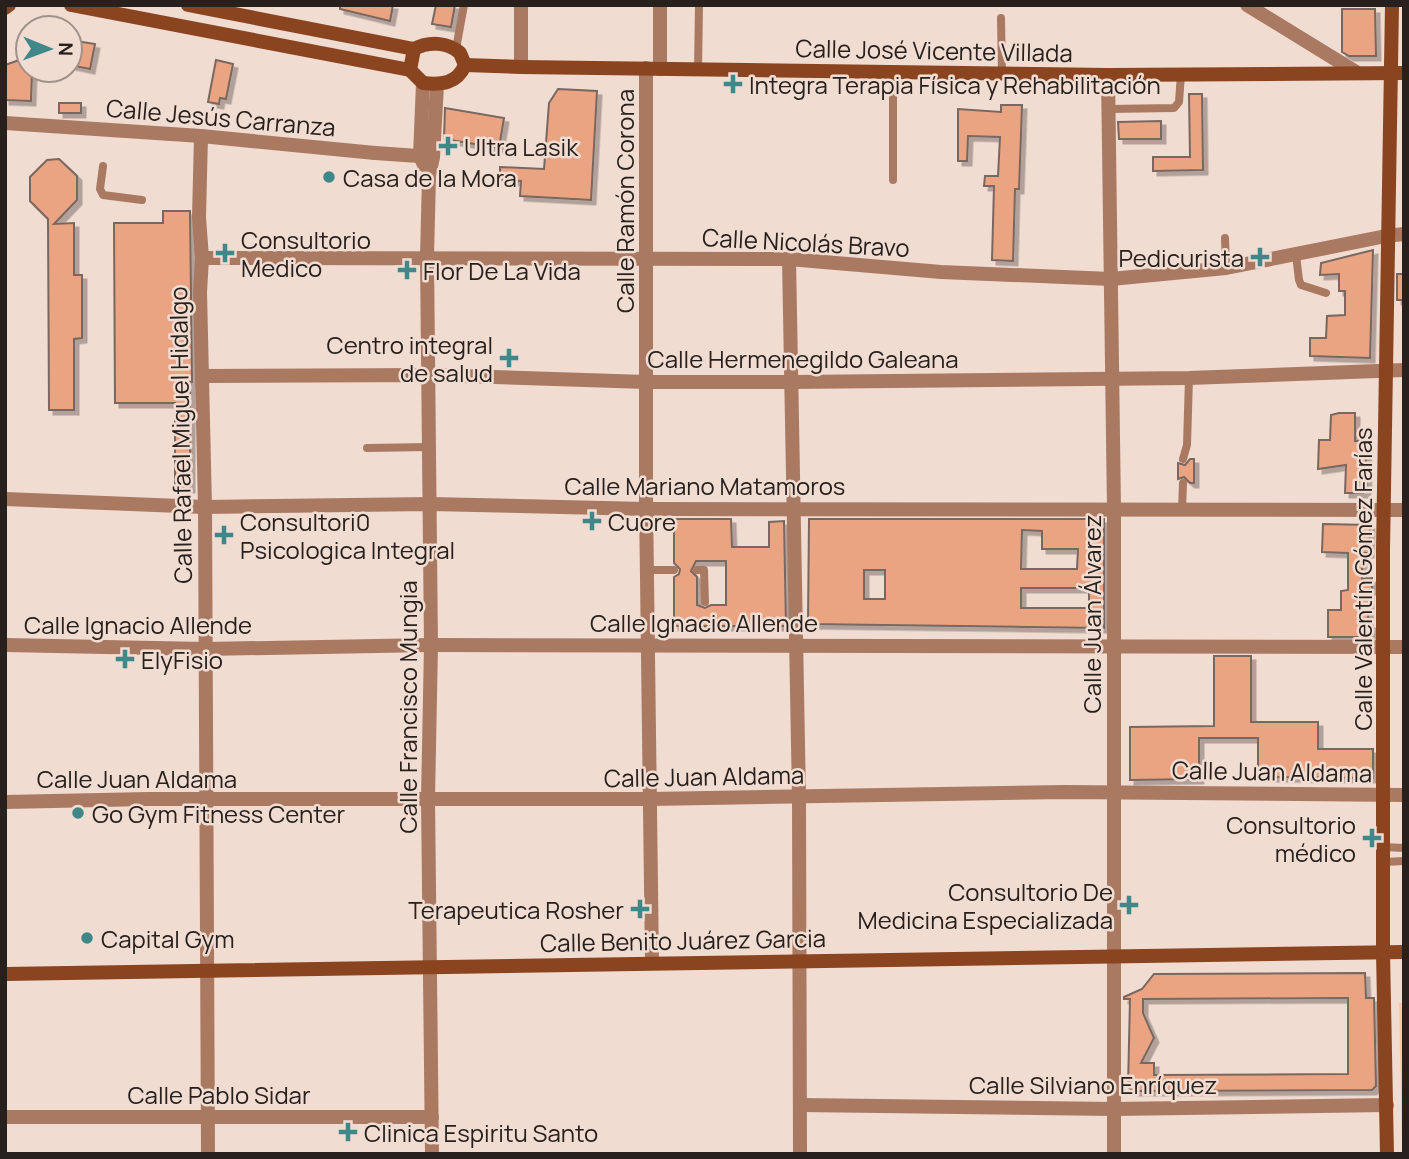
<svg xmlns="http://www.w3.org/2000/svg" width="1409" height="1159" viewBox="0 0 1409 1159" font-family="Manrope,sans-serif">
	<defs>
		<filter id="shadow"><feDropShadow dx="4.5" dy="4.5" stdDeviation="0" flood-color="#0004"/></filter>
	</defs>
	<rect width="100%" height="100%" fill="#f1dcd2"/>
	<polygon fill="#fdc5aa" points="1399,1003 1404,1003 1404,1154 1402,1154"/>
	<g fill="#eba482" stroke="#79675f" stroke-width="2" fill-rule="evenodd" filter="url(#shadow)">
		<polygon points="340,5 393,5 390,21 340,9"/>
		<polygon points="436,5 455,5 451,27 432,24"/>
		<polygon points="1342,9 1375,9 1376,56 1349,56 1342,52"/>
		<polygon points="70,40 95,44 90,69 70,65"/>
		<polygon points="28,57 28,70 32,70 31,101 5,100 5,65"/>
		<polygon points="216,60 233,64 226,99 220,98 219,104 208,102"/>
		<polygon points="558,89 597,91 591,200 520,196 521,181 500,180 500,167 544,169 549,103"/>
		<polygon points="1189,94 1202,94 1203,170 1153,171 1153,157 1190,157"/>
		<rect x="59" y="103" width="22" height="10"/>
		<polygon points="1001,105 1022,105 1019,189 1015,189 1013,261 992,260 994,186 984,186 985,176 998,176 1000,137 968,136 967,161 958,161 958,109 1001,112"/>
		<polygon points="445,108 504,118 499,148 444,139"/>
		<polygon points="1161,121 1161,139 1119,139 1118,122"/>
		<polygon points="59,159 77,176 77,200 54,224 74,223 74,275 82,275 82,338 74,339 74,410 49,410 48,219 30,201 30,177 47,160"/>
		<polygon points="163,211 190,211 192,382 190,382 190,488 175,488 175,403 115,403 114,223 163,223"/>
		<polygon points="1373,250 1370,358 1310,356 1310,338 1326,338 1327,316 1345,315 1345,291 1339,291 1339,274 1320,275 1321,263"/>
		<rect x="1397" y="274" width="7" height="26"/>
		<polygon points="1339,413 1355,413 1355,441 1368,441 1366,462 1367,488 1363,493 1345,493 1346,465 1318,469 1319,440 1330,440 1331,415"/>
		<polygon points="1190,459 1194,459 1194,483 1190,483 1184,477 1178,479 1178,463 1185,465"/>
		<path d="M674,519H731L732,547H769V522L784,521L786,626H674V577L679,574L680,569L674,563ZM696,561H726V605H711L705,608L697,605V577L691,571Z"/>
		<path d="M809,519H1104V628L808,624ZM1022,530L1042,531V549H1078L1077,569H1021ZM864,570H885V599H864ZM1021,588H1089V608H1021Z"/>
		<polygon points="1323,524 1370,525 1369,553 1362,553 1362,579 1372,578 1372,590 1369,590 1368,624 1371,624 1371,634 1367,637 1328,637 1328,610 1341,610 1341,591 1348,590 1348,553 1322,552"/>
		<polygon points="1214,656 1251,656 1251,722 1318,722 1318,749 1373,749 1373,778 1258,777 1258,738 1199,738 1199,779 1130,780 1130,727 1214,726"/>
		<path d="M1365,973L1366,998H1374L1376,1086L1372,1090L1133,1091L1128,1087L1130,999H1124V997L1142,989L1154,974ZM1348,998V1074L1154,1075V1063H1141L1154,1038L1143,1013V999Z"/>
	</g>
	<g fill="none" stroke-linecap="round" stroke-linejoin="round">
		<g stroke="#aa7962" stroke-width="8">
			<polyline points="1001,18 1002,74"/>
			<polyline points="456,49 464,5"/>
			<polyline points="698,70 699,5"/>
			<polyline points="893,72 893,180"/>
			<polyline points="1108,109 1174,108 1179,102 1181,74"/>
			<polyline points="103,166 100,189 103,195 142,200"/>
			<polyline points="1225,238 1226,268"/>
			<polyline points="1296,255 1299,280 1301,285 1326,293"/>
			<polyline points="367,448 429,447"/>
			<polyline points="1183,459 1187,445 1189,378"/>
			<polyline points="1182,510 1183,483"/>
			<polyline points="647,570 674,570"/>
			<polyline points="697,570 704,570 705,602"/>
			<polyline points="1383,847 1404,848"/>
			<polyline points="1384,862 1404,861"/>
		</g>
		<g stroke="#aa7962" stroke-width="14">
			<polyline points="521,5 521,67"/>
			<polyline points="1247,5 1356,72"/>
			<polyline points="646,68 646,501 652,963"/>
			<polyline points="660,69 660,5"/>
			<polyline points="1108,75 1114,509 1114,1154"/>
			<polyline points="423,83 420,156 424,165"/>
			<polyline points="5,123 201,136 375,153"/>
			<polyline points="201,136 199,217 202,258 200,292 205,507 208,1154"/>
			<polyline points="202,258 789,259 941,272 1111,279 1226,268 1386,236 1404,234"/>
			<polyline points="789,259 799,798 800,1154"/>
			<polyline points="202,376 430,375 646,382 793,382 1189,378 1404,370"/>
			<polyline points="5,499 205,507 430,504 646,509 1404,510"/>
			<polyline points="5,645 205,649 431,645 1404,647"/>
			<polyline points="5,802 148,799 650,799 1064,792 1404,795"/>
			<polyline points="800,1105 1114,1109 1387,1105"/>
			<polyline points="5,1117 432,1117"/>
			<polyline points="432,1154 428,799 431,645 427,258 429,176 433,157 437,85"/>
		</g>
		<polyline stroke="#aa7962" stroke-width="14" points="375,153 433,157"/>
		<g stroke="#8a4520" stroke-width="14">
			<polyline points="71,5 410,70"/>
			<path d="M188,5L414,49C429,41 448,42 460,53L465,65C457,84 441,85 423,83L410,70L414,49"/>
			<polyline points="5,8 9,5"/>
			<polyline points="465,65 521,67 1108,75 1404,73"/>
			<polyline points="5,974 1404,952"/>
			<polyline points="1387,1154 1383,952 1383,550 1392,5"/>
		</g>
	</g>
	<g fill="#3f8788" stroke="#f1dcd2" stroke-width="2.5">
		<path d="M729.5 73.5h7v7h7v7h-7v7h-7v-7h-7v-7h7z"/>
		<path d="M444.5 135.5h7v7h7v7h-7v7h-7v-7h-7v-7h7z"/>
		<circle cx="329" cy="177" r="7"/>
		<path d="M221.5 242.5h7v7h7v7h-7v7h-7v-7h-7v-7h7z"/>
		<path d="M1256.5 246.5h7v7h7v7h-7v7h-7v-7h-7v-7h7z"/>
		<path d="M403.5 259.5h7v7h7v7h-7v7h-7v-7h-7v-7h7z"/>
		<path d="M505.5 347.5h7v7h7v7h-7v7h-7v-7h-7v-7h7z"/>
		<path d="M588.5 510.5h7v7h7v7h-7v7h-7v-7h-7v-7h7z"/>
		<path d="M220.5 524.5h7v7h7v7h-7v7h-7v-7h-7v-7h7z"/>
		<path d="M121.5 648.5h7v7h7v7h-7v7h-7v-7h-7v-7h7z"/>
		<circle cx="78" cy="813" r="7"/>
		<path d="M1368.5 827.5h7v7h7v7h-7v7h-7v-7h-7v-7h7z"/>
		<path d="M1125.5 894.5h7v7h7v7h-7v7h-7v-7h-7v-7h7z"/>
		<path d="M636.5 898.5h7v7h7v7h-7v7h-7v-7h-7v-7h7z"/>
		<circle cx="87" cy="938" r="7"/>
		<path d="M344.5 1121.5h7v7h7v7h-7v7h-7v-7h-7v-7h7z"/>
	</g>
	<g text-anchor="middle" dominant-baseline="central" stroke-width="5" stroke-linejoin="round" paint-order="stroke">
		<g font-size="24" fill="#27201c" stroke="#f1dcd2">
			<text transform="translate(934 50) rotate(1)">Calle José Vicente Villada</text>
			<text transform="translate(221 117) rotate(5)">Calle Jesús Carranza</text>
			<text transform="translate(624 201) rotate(-90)">Calle Ramón Corona</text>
			<text transform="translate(806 242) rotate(3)">Calle Nicolás Bravo</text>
			<text x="803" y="358">Calle Hermenegildo Galeana</text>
			<text transform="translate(180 435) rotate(-91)">Calle Rafael Miguel Hidalgo</text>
			<text x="705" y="485">Calle Mariano Matamoros</text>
			<text transform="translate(1362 579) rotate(-90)">Calle Valentín Gómez Farías</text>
			<text transform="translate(1091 614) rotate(-90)">Calle Juan Álvarez</text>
			<text x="704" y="622">Calle Ignacio Allende</text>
			<text x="138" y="624">Calle Ignacio Allende</text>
			<text transform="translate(407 707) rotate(-90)">Calle Francisco Mungia</text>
			<text transform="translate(1272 771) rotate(1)">Calle Juan Aldama</text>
			<text transform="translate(704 776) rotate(-1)">Calle Juan Aldama</text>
			<text x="137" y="778">Calle Juan Aldama</text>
			<text transform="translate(683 940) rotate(-1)">Calle Benito Juárez Garcia</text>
			<text x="1093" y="1084">Calle Silviano Enríquez</text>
			<text x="219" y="1094">Calle Pablo Sidar</text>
		</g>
		<g font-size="24" fill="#27201c" stroke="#f1dcd2" text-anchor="start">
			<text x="749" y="84">Integra Terapia Física y Rehabilitación</text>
			<text x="464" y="146">Ultra Lasik</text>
			<text x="343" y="177">Casa de la Mora</text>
			<text x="241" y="239">Consultorio<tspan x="241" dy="28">Medico</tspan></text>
			<text x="1244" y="257" text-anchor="end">Pedicurista</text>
			<text x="423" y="270">Flor De La Vida</text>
			<text x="493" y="344" text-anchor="end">Centro integral<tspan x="493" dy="28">de salud</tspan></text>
			<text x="240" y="521">Consultori0<tspan x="240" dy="28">Psicologica Integral</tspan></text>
			<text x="608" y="521">Cuore</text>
			<text x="141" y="659">ElyFisio</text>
			<text x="92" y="813">Go Gym Fitness Center</text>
			<text x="1356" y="824" text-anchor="end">Consultorio<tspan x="1356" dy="28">médico</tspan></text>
			<text x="1113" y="891" text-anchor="end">Consultorio De<tspan x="1113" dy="28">Medicina Especializada</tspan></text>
			<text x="624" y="909" text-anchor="end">Terapeutica Rosher</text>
			<text x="101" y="938">Capital Gym</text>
			<text x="364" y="1132">Clinica Espiritu Santo</text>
		</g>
	</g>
	<rect width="1409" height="1159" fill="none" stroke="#27201c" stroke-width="14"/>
	<g transform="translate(49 49) rotate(91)"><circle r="33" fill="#f1dcd2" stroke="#a09189" stroke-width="2"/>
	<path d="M0-5L12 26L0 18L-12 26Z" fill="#3f8788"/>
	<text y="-10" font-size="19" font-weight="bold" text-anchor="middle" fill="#27201c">N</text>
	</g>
</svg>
